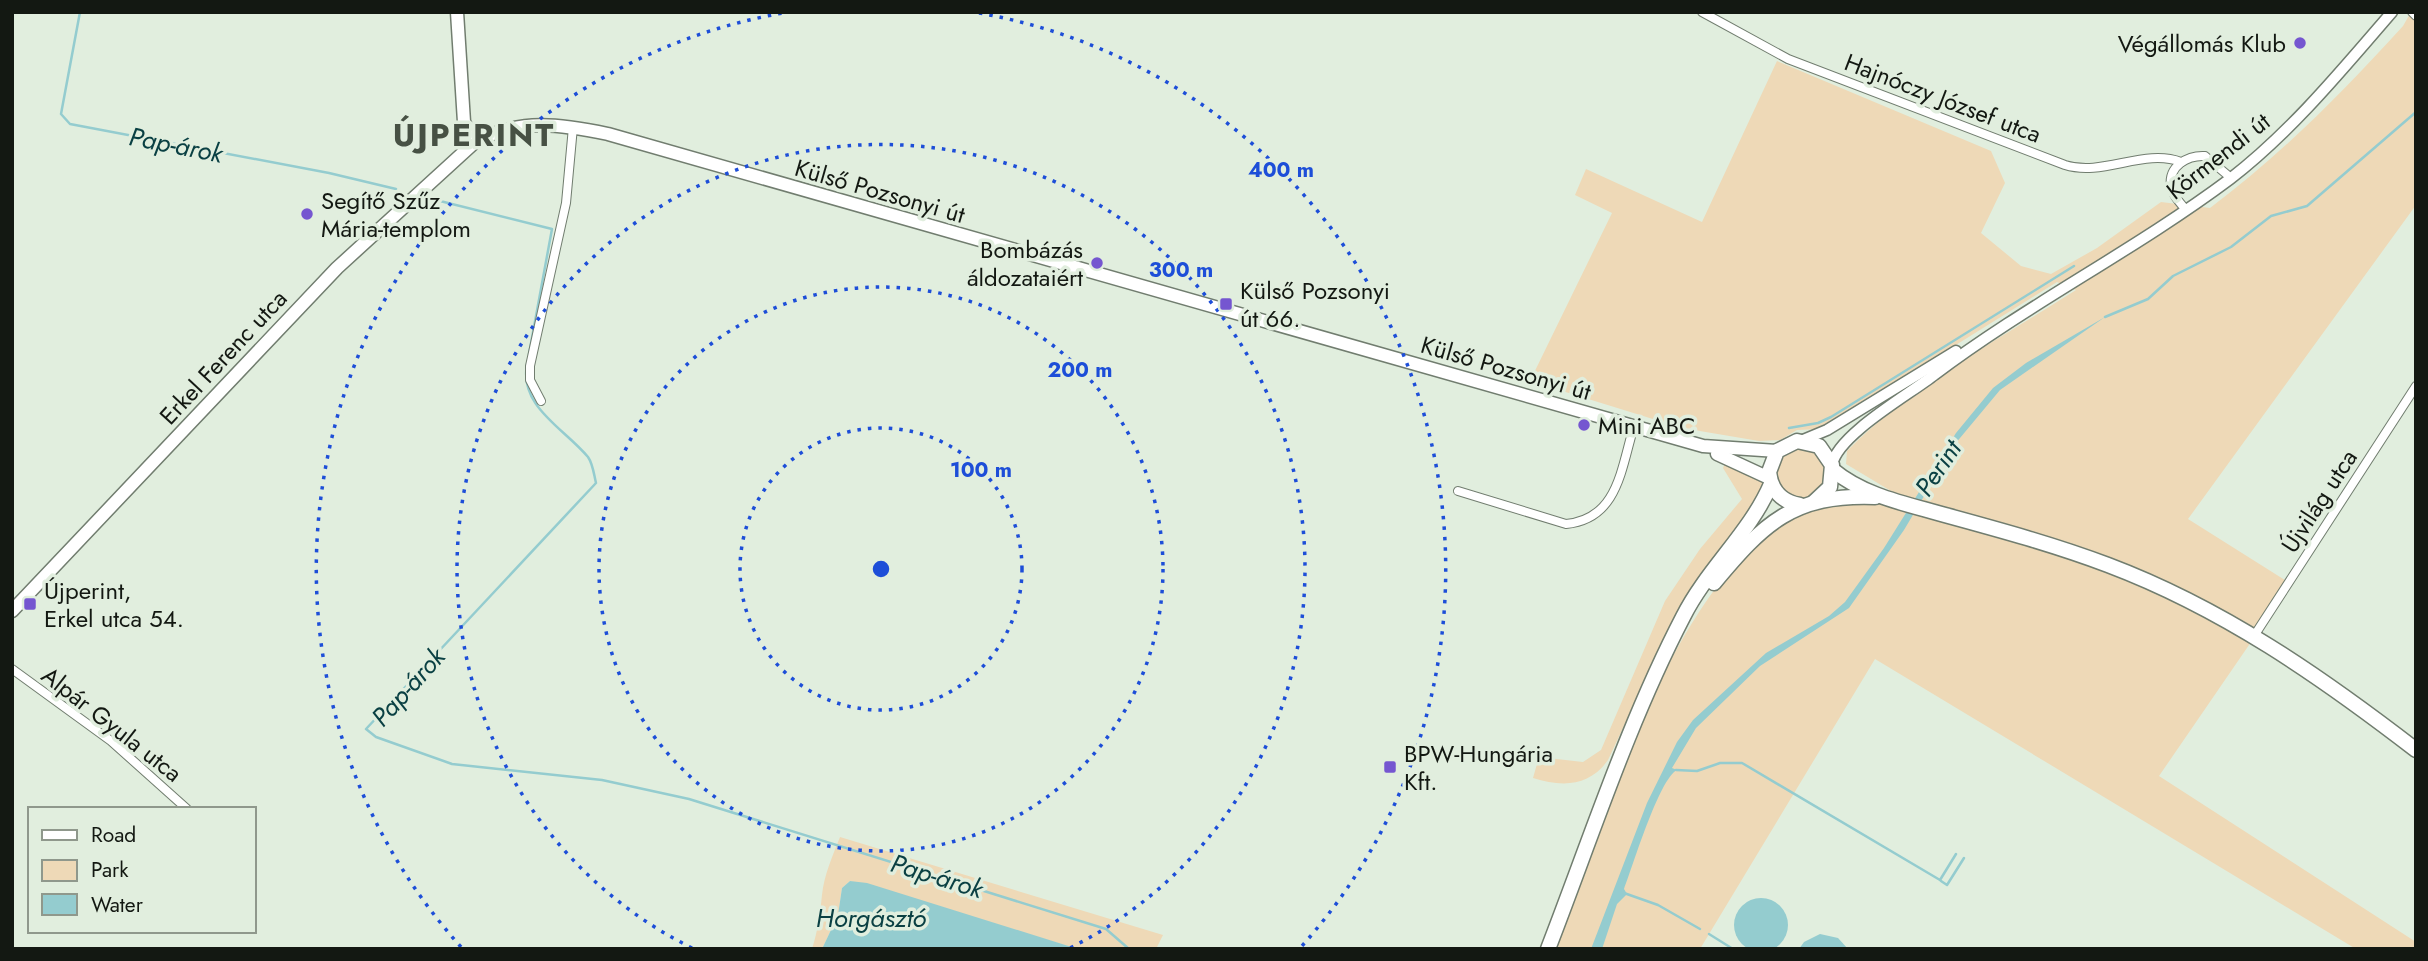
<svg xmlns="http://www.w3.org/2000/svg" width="2428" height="961" viewBox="0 0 2428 961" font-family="Jost,sans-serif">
	<rect width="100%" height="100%" fill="#e1eede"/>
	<g fill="#eed9b7">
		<path d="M2411,12H2416V205L2188,519L2291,584L2159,776L2416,942V949H2356L1875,659L1700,949H1555C1603,826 1640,687 1721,581C1734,565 1747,545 1764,533C1797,508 1846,500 1886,502L1891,491L1846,464L1847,451C1912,385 1998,340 2076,290L2057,282L1821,429L1797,430L1780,440L1759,441L1682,428L1530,381L1612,213L1575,195L1586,169L1702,222L1777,61L1991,151L2005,183L1981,233L2021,266L2051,274L2097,248L2161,202L2210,208C2282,154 2343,92 2403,26Z"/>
		<circle cx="1801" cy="473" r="26"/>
		<path d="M1727,458L1764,479L1765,489L1675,617L1608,760C1589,787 1562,787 1533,778L1539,757L1583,762L1601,750L1665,601L1700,549L1742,499L1723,468Z"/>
		<path d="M840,837L1163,935L1156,949H1078L850,881L842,888L838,915L822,949H812C818,930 820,914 822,895C824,875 833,855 840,837Z"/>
	</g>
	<g fill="#94cccf">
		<path d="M2105,317L2000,390L1955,444L1904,530L1849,608L1760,666L1696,728L1672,768L1677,770C1659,779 1633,866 1624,889L1627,894L1617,904L1602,949H1591L1647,803L1677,742L1693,720L1766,653L1829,616L1845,602L1884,548L1956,433L1993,388L2026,363Z"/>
		<polygon points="850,881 867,883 1078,949 822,949 838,915 842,888"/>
		<circle cx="1761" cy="925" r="27"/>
		<polygon points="1820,934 1838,938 1848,949 1799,949 1804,942"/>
	</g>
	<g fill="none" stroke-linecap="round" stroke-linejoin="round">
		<g stroke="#94cccf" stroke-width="2.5">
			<polyline points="80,12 61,114 70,124 329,173 396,189"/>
			<polyline points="428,198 552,229 529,354"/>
			<polyline points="2105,317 2148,299 2173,276 2231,247 2271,216 2307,206 2416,112"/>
			<path d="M527,364C519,407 564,428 588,457C593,464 594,475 596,483L366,729L376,737L452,764L602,780L689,799L1106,929L1129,949"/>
			<polyline points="1789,428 1818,423 1831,417 2074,266"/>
			<polyline points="1676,770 1697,771 1720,763 1742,763 1940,880 1956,854"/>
			<polyline points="1941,881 1947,885 1964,858"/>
			<polyline points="1624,893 1658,905 1700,929"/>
			<polyline points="1709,934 1733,949"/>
		</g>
		<defs>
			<g id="minor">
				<path d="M1702,12L1788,59L2065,165C2103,177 2144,148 2181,162"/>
				<polyline points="2412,12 2416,16"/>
				<path d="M2186,210C2180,203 2172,194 2171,186C2168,166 2188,155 2205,156L2231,178"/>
				<polyline points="541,401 530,380 530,366 566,203 573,127"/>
				<path d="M1458,491L1566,524C1618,519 1621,469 1634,426"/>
				<polyline points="2254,636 2416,386"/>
				<polyline points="12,669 111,741 187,809"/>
			</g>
			<g id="tertiary">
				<polyline points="1803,440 1827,430 1956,351"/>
				<path d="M1832,465C1837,435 1910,394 1934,375C2028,304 2135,250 2230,179C2291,132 2342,70 2392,12"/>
			</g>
			<g id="secondary">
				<polyline points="457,12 464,122 475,142"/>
				<polyline points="1717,454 1769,478"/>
				<path d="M12,611L337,268L475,142C520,118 560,124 608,134L1703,446L1777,451"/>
			</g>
			<g id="primary">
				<path d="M1833,470C1864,496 1907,504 1945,515C2000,530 2055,545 2108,565C2222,608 2320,676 2416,750"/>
				<path d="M1800,505C1782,502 1771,490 1769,472L1777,451L1797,441L1819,446L1832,465L1830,487L1814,502"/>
				<path d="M1714,583C1764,523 1793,494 1875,497"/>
				<path d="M1548,949C1591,838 1628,723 1683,617C1707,569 1750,533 1771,484"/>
			</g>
		</defs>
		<use href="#minor" stroke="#717d6f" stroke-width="10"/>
		<use href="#tertiary" stroke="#717d6f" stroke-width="13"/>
		<use href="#secondary" stroke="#717d6f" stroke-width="15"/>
		<use href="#primary" stroke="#717d6f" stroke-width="17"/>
		<use href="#minor" stroke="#fff" stroke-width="8"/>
		<use href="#tertiary" stroke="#fff" stroke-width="10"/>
		<use href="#secondary" stroke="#fff" stroke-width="12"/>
		<use href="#primary" stroke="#fff" stroke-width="14"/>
	</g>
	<g fill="none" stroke="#1d4ed8" stroke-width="3.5" stroke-dasharray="3.5 7">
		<circle cx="881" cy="569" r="141"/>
		<circle cx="881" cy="569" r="282"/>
		<path d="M692 948A424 424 0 1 1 1070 948"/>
		<path d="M461 947A565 565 0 0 1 783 13M979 13A565 565 0 0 1 1301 947"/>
	</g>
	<g fill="#7556d0" stroke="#e1eede" stroke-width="2.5">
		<circle cx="2300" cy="43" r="7"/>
		<circle cx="307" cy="214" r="7"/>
		<circle cx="1097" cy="263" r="7"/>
		<rect x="1219" y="297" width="14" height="14" rx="3.5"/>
		<circle cx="1584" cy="425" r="7"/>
		<rect x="23" y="597" width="14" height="14" rx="3.5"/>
		<rect x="1383" y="760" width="14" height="14" rx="3.5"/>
	</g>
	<g text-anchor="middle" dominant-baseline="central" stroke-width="7" stroke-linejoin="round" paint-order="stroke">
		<g font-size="24" fill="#131812" stroke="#e1eede" text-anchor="start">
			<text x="2286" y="43" text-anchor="end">Végállomás Klub</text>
			<text x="321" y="200">Segítő Szűz<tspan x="321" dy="28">Mária-templom</tspan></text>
			<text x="1083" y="249" text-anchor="end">Bombázás<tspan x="1083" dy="28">áldozataiért</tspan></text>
			<text x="1240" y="290">Külső Pozsonyi<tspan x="1240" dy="28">út 66.</tspan></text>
			<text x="1598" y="425">Mini ABC</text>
			<text x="44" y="590">Újperint,<tspan x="44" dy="28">Erkel utca 54.</tspan></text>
			<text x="1404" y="753">BPW-Hungária<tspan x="1404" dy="28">Kft.</tspan></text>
		</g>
		<g font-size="24" fill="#131812" stroke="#e1eede">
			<text transform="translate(1943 98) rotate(21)">Hajnóczy József utca</text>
			<text transform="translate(2218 156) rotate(-38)">Körmendi út</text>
			<text transform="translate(880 191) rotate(16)">Külső Pozsonyi út</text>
			<text transform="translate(223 357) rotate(-47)">Erkel Ferenc utca</text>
			<text transform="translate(1506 368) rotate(16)">Külső Pozsonyi út</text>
			<text transform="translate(2319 501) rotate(-57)">Újvilág utca</text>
			<text transform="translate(112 724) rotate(38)">Alpár Gyula utca</text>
		</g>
		<g font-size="26" font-style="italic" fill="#0a4043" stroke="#e1eede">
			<text transform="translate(176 145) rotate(11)">Pap-árok</text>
			<text transform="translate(1938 468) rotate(-56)">Perint</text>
			<text transform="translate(408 687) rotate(-48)">Pap-árok</text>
			<text transform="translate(937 876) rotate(17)">Pap-árok</text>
			<text x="871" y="918">Horgásztó</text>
		</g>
		<g font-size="32" font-weight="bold" letter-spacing="2" fill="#475144" stroke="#e1eede">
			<text x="474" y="135">ÚJPERINT</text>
		</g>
	</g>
	<circle cx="881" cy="569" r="10" fill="#1d4ed8" stroke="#e1eede" stroke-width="3.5"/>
	<g font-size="21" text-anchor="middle" font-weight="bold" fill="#1d4ed8" stroke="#e1eede" stroke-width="7" stroke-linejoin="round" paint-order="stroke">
		<text x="1281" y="177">400 m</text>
		<text x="1181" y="277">300 m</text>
		<text x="1080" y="377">200 m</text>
		<text x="981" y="477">100 m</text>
	</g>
	<rect width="2428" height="961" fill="none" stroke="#131812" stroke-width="28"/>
	<rect x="28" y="807" width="228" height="126" fill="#e1eede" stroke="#8f988c" stroke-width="2"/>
	<rect x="42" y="830" width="35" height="10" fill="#ffffff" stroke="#8f988c" stroke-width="2"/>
	<text x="91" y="842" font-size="21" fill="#131812">Road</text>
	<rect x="42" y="860" width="35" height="21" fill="#eed9b7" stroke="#8f988c" stroke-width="2"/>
	<text x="91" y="877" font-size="21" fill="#131812">Park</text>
	<rect x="42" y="894" width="35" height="21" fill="#94cccf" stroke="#8f988c" stroke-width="2"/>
	<text x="91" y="912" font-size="21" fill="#131812">Water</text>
</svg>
